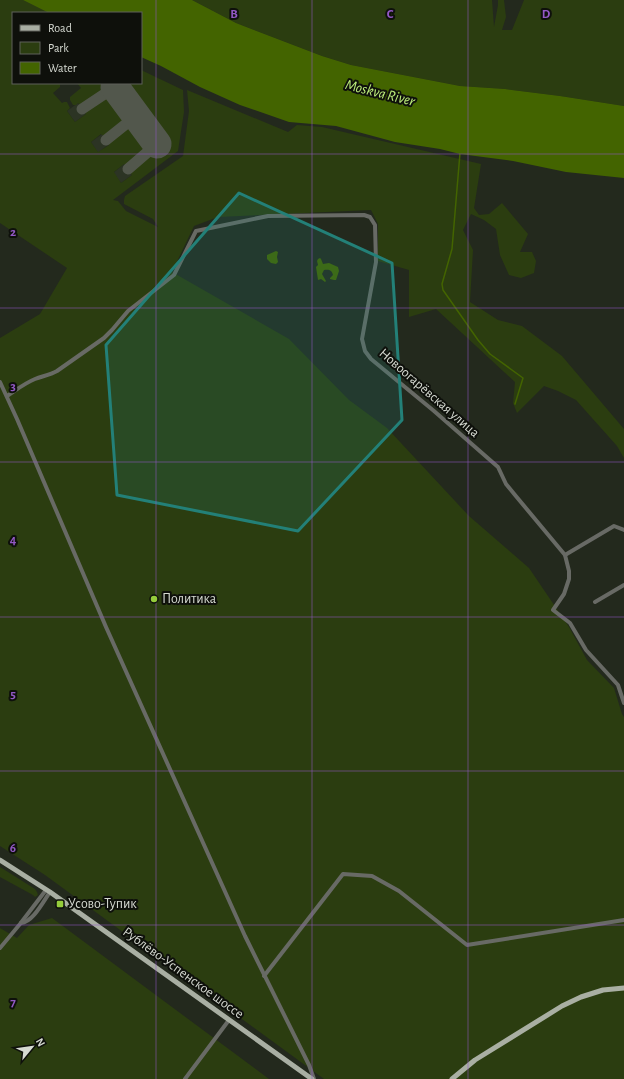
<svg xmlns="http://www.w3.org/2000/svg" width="624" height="1079" viewBox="0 0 624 1079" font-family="'Alegreya Sans',sans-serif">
	<rect width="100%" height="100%" fill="#23291d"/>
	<g fill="#2c3424">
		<polygon points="78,103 86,114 75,122 67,111"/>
		<polygon points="102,134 109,144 98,153 91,142"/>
		<polygon points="124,164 132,175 121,183 113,173"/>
	</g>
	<g fill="#2b3d10">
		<polygon points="0,0 23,0 49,13 13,13 13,83 60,83 60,87 53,93 62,103 64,102 67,102 70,108 67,111 75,122 86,114 85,113 87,109 104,98 111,100 123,115 123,123 107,135 102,135 101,134 91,142 98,152 109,145 108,143 110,139 127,127 133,129 144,144 144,152 130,165 125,165 124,164 114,172 121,183 132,175 131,174 133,169 167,141 124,83 141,83 141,70 183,90 184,112 178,151 113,200 118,201 126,211 158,227 153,219 124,204 124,200 125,196 183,156 189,111 187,90 288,132 297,125 322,127 481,164 474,208 479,215 489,214 502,203 528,234 520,252 532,252 536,261 534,273 521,278 509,275 500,255 496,229 484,220 471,214 463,230 473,250 470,302 498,320 522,326 562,356 624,429 624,458 617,446 576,400 558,391 544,386 517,413 513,403 515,382 436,309 409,317 409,270 378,261 378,224 371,210 218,217 194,226 172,272 289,339 349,400 387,428 469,516 529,568 569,627 587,660 614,688 622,714 624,717 624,1079 324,1079 45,875 0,846 0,338 40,314 67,268 0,223"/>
		<polygon points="192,0 492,0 494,27 498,5 498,0 504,0 506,17 502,30 512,30 524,0 624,0 624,106 560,96 505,89 460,86 351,65 322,56 236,23"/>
		<polygon points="77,83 115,83 83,104 79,104 78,103 76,105 73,105 70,100 70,97 81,88"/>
		<polygon points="0,867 35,889 37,892 38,895 35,897 33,895 0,877"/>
		<polygon points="52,918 269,1079 0,1079 0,928 17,938 29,925"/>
	</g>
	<g fill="#436400">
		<polygon points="23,0 192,0 236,23 322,56 351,65 460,86 505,89 560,96 624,106 624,178 566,172 513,161 460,154 440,149 395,142 336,126 289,122 240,105 200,87 161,66 141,57 141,13 49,13"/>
		<polygon points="276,251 278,252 277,257 278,262 276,264 271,263 267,259 267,255"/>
		<path d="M320,258L321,259L323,264L329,263L338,267L339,271L336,280H334L330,279V278L333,275C332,270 329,269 324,270L322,274L326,281L325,282L321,279L318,280L316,267L318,265L317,261L318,259Z"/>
	</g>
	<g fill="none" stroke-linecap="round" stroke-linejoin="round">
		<polyline stroke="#436400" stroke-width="1.5" points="460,153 452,249 442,284 443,290 478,340 490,354 523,378 515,404"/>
		<g stroke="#52574c" stroke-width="11">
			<polyline points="82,109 115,87"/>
			<polyline points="106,140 136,116"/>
			<polyline points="128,169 157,144"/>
		</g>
		<polyline stroke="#52574c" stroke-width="29" points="115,87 157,144"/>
		<g stroke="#686a65" stroke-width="4">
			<polyline points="0,382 17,419 106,627 245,936 309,1065 314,1079"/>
			<path d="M7,396C16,390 25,383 35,379C43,376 50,375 57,371L104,338L112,330L128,311L174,275L196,231L268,216L364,215L370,217L375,225L376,262L362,339L365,351L371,359L434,411L498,467L506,484L515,495L565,555L569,571V579L564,594L553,610L570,623L586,650L618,685L624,703"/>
			<polyline points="565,555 614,526 624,530"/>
			<polyline points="595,602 624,585"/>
			<path d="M21,923C33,922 43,902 50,892"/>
			<polyline points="0,948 20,924 46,890"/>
			<polyline points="264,976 343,874 372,876 399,891 467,945 624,920"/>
			<polyline points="185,1079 229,1020"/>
		</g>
		<g stroke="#a9afa3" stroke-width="5">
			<polyline points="0,860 50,892 312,1079"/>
			<polyline points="452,1079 475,1060 562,1006 581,997 603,990 624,988"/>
		</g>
	</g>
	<path fill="#238078" fill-opacity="0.2" stroke="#238078" stroke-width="3" stroke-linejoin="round" d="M239,193L392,263L402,420L298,531L117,495L106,345Z"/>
	<path fill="none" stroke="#9258c4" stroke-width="1" stroke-opacity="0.55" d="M156,0V1079M312,0V1079M468,0V1079M0,154H624M0,308H624M0,462H624M0,617H624M0,771H624M0,925H624"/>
	<g fill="#95cc3b" stroke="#0e100b" stroke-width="1.5">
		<circle cx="154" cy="599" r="4"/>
		<rect x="56" y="900" width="8" height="8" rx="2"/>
	</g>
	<g text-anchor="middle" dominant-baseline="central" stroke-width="4" stroke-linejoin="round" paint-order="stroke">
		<g font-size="14" fill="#d6dad2" stroke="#0e100b">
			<text transform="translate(429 393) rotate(41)">Новоогарёвская улица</text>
			<text transform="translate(183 973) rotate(36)">Рублёво-Успенское шоссе</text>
		</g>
		<g font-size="14" fill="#d6dad2" stroke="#0e100b" text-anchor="start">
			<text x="162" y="599">Политика</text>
			<text x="68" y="904">Усово-Тупик</text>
		</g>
		<g font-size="15" font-style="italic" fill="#bced7b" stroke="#0e100b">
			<text transform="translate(380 93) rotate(14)">Moskva River</text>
		</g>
	</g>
	<g font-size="13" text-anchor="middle" font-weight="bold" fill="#9258c4" stroke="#0e100b" stroke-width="4" stroke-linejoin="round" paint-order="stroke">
		<text x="234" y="18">B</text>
		<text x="390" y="18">C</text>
		<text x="546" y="18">D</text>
		<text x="13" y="236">2</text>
		<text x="13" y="390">3</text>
		<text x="13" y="544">4</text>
		<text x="13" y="698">5</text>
		<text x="13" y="852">6</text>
		<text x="13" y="1006">7</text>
	</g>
	<rect x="12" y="12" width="130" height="72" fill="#0e100b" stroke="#5e615b"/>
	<rect x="20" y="25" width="20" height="6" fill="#a9afa3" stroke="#5e615b"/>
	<text x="48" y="32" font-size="12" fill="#d6dad2">Road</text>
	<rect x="20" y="42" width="20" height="12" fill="#2b3d10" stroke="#5e615b"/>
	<text x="48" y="52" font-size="12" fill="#d6dad2">Park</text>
	<rect x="20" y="62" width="20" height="12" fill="#436400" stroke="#5e615b"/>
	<text x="48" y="72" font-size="12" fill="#d6dad2">Water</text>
	<g transform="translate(32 1047) rotate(61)" stroke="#0e100b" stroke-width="3" paint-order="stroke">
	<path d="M0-3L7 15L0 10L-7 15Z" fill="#d6dad2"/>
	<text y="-6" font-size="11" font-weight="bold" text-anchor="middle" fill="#d6dad2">N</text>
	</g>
</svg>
